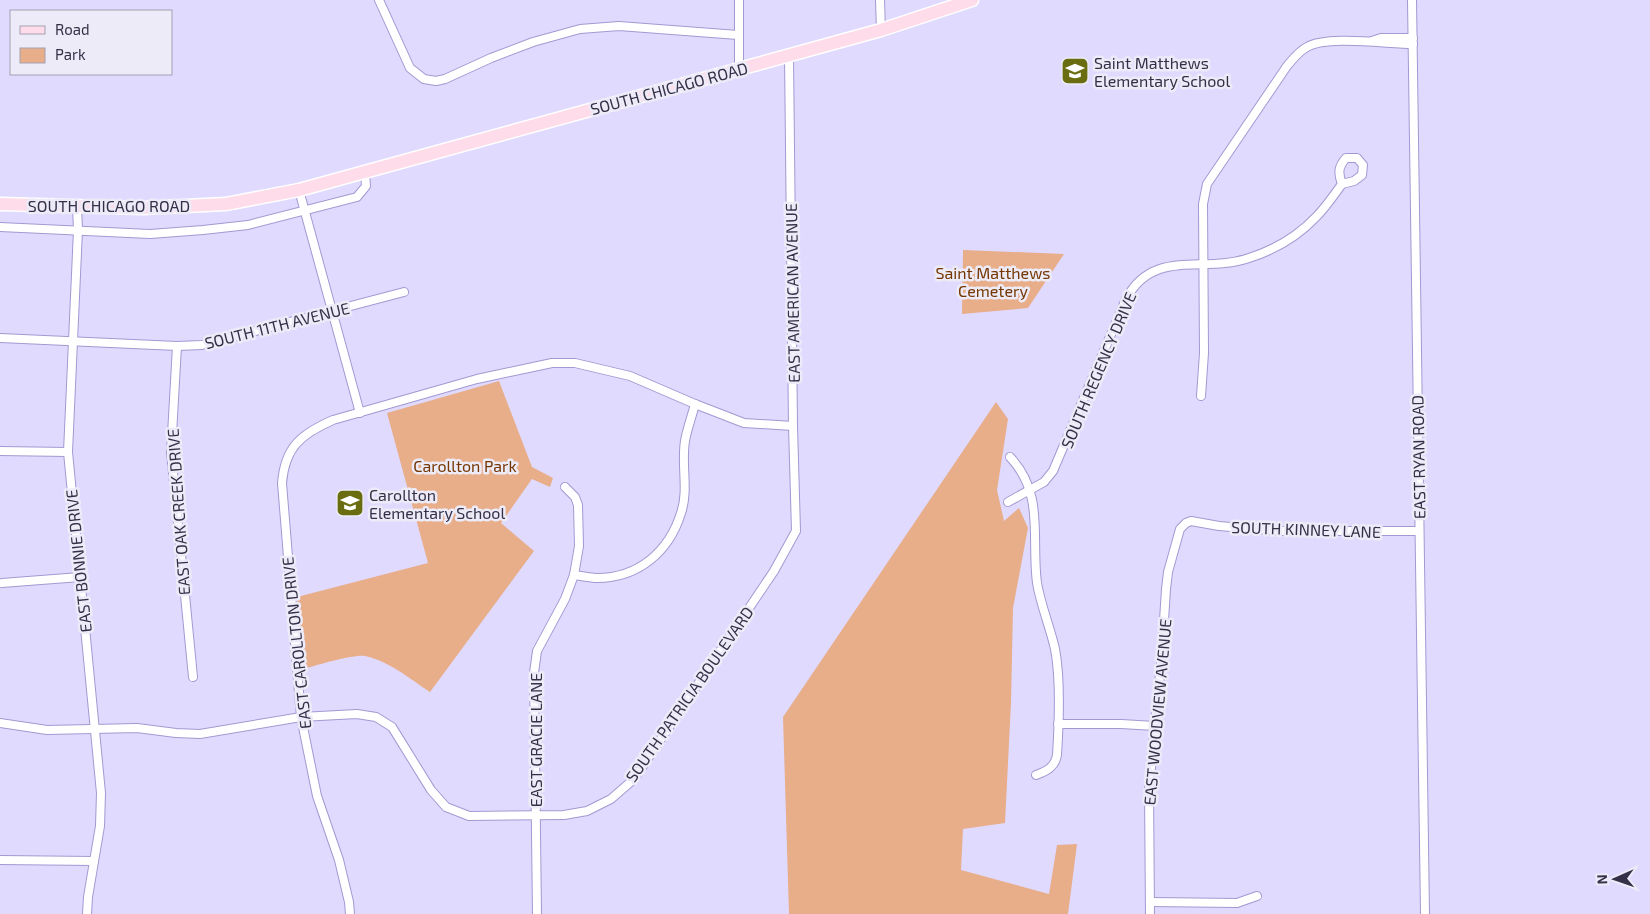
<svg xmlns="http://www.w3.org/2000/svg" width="1650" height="914" viewBox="0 0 1650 914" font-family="'Exo 2',sans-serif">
	<rect width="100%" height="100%" fill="#e0daff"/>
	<g fill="#e8ad89">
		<polygon points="963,250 1064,254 1028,308 962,314"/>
		<path d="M499,381L532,467L553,478L550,487L532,479L501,523L534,551L430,692C410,679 389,661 365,656C354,654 317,665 304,669L297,597L428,563L387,413Z"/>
		<polygon points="996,402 1008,419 997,490 1004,521 1019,508 1028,528 1013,608 1011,703 1005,823 963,829 961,870 1049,894 1057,845 1077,844 1068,914 789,914 783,717"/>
	</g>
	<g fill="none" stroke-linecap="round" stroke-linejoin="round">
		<defs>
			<g id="street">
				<polyline points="379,0 410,68 424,79 436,81 445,79 491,58 533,42 580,29 619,26 738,35"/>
				<polyline points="739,0 739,68"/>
				<polyline points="880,0 881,30"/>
				<polyline points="1412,0 1425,914"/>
				<polyline points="1372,41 1381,38 1413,38"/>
				<polyline points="299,190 360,413"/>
				<polyline points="77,207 78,230 68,452 101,793 100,826 88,897 87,914"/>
				<polyline points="0,227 150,234 203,230 248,225 357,197 366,186 365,172"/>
				<polyline points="0,338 177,346 202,345 404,292"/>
				<polyline points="177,346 171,452 193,677"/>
				<path d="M1201,396L1204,353L1203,204L1207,184L1287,66C1293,59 1298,52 1307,47C1328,35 1387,44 1413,44"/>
				<polyline points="0,451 68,452"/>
				<path d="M1010,457C1045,494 1031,538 1037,583C1041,606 1050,627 1055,649C1061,680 1059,724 1057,755C1055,767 1047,771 1036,775"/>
				<path d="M1008,502L1044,482L1053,471L1126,299C1154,247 1203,274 1249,258C1274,250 1298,236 1316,217C1326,207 1334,195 1342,184L1354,181L1362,175L1363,165L1357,158H1346C1338,167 1338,173 1342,184"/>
				<path d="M574,575C582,576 590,578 597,578C638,578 669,552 681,513C689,490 681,465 685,441C687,429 692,416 695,404"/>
				<polyline points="2,583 80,577"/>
				<polyline points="0,723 47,730 137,728 176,733 200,734 301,717 357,714 376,717 392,727 431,790 446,807 469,816 564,815 587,811 611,799 634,779 774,571 796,531 793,426 789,55"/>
				<polyline points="1058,724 1121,724 1155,726"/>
				<polyline points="0,860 94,861"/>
				<polyline points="1150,902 1237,903 1257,896"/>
				<path d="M350,914L349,902L339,860L317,796L301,717L282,483C285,447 301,434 333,420L477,379L552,363H575L630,376L695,404L744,423L793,426"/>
				<polyline points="537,914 534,673 537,651 565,599 574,575 579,546 578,505 575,497 565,487"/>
				<polyline points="1150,914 1149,789 1162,652 1166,589 1168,572 1180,529 1186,523 1191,521 1219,526 1282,531 1419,531"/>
			</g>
			<polyline id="primary" points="0,204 143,208 226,204 299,190 881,30 972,0"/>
		</defs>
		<use href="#street" stroke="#a399d2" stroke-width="10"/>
		<use href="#primary" stroke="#fff" stroke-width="15"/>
		<use href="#street" stroke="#fff" stroke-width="8"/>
		<use href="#primary" stroke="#fedcea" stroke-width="12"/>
	</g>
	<defs>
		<symbol id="school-square" viewBox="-11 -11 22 22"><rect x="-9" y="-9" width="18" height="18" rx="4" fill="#696d10" stroke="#ecebf7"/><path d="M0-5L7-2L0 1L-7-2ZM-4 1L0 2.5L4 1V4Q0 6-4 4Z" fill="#fff"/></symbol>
	</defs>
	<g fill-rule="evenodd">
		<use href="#school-square" x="1059" y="55" width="32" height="32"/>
		<use href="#school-square" x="334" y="487" width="32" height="32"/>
	</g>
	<g text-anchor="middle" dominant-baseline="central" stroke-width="5" stroke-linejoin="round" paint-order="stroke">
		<g font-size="16" fill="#353048" stroke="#ecebf7" text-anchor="start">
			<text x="1094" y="62">Saint Matthews<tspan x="1094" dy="18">Elementary School</tspan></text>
			<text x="369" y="494">Carollton<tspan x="369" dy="18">Elementary School</tspan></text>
		</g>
		<g font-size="16" fill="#353048" stroke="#ecebf7">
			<text transform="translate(669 88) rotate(-15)">SOUTH CHICAGO ROAD</text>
			<text x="109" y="205">SOUTH CHICAGO ROAD</text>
			<text transform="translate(792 293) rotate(-91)">EAST AMERICAN AVENUE</text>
			<text transform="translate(277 325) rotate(-14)">SOUTH 11TH AVENUE</text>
			<text transform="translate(1098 370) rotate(-67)">SOUTH REGENCY DRIVE</text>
			<text transform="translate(1418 457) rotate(-91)">EAST RYAN ROAD</text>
			<text transform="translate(178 512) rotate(-94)">EAST OAK CREEK DRIVE</text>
			<text transform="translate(1306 529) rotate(2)">SOUTH KINNEY LANE</text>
			<text transform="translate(78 561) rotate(-96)">EAST BONNIE DRIVE</text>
			<text transform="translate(296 643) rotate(-96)">EAST CAROLLTON DRIVE</text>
			<text transform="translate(689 694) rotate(-55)">SOUTH PATRICIA BOULEVARD</text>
			<text transform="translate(1157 712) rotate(-85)">EAST WOODVIEW AVENUE</text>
			<text transform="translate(535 740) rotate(-90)">EAST GRACIE LANE</text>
		</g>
		<g font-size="16" fill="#753601" stroke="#ecebf7">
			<text x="993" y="272">Saint Matthews<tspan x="993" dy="18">Cemetery</tspan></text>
			<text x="465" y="465">Carollton Park</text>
		</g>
	</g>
	<rect x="10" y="10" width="162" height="65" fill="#ecebf7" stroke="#a3a0b1"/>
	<rect x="20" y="26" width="25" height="8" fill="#fedcea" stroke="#a3a0b1"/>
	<text x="55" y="35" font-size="15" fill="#353048">Road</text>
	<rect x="20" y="48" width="25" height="15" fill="#e8ad89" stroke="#a3a0b1"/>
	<text x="55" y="60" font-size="15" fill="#353048">Park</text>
	<g transform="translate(1615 879) rotate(268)" stroke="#ecebf7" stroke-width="4" paint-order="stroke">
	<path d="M0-4L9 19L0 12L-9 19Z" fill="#353048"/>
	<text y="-8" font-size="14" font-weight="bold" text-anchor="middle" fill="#353048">N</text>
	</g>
</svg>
